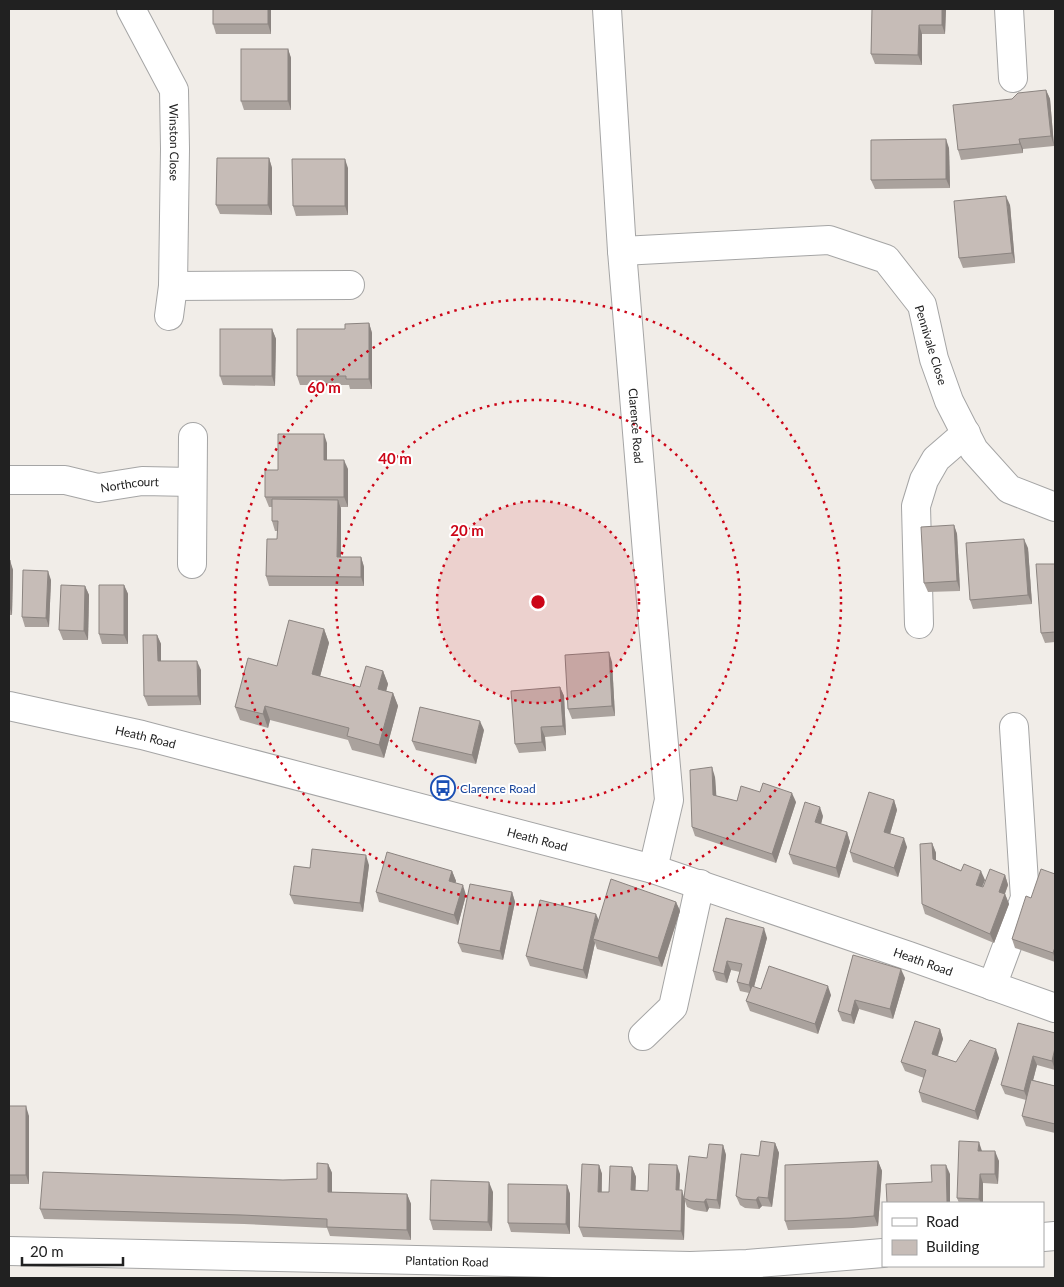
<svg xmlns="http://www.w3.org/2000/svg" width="1064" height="1287" viewBox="0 0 1064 1287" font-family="Lato,sans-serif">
	<rect width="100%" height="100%" fill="#f1ede8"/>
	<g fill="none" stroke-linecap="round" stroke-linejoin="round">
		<defs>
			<g id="minor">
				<path id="s1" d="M131,9L174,90L175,149L173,286L169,316"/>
				<path id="s2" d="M607,9L622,251L651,601L669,800L653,869"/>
				<polyline points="1009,9 1013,78"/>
				<polyline points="622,251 829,240 886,259 922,305 934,359 949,401 974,450 1009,489 1055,507"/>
				<polyline points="173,286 350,285"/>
				<path id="s3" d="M9,480H65L98,488L142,481L192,482"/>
				<polyline points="192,564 193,437"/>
				<polyline points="919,624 916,506 924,480 936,459 966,433"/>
				<path id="s4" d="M9,706L142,735L653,869L909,956L1055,1008"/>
				<polyline points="992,986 1025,898 1014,727"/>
				<polyline points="643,1036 673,1007 700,884"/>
				<polyline points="1043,1237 1055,1236"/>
				<path id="s5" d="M9,1251L690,1266L747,1264L883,1253"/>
			</g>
		</defs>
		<use href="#minor" stroke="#a5a5a5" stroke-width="30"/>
		<use href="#minor" stroke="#fff" stroke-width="28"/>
	</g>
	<g fill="#aaa29d">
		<polygon points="271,9 271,34 216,34 213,24"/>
		<polygon points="872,9 946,9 945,34 922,34 922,65 875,64 871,54"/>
		<polygon points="288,49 291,58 291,110 244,110 241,101"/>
		<polygon points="1046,90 1050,99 1054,146 1023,149 1023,153 961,160 958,150 1012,99"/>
		<polygon points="949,148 950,188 875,189 871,180"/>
		<polygon points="269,158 272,168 272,215 220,214 216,205"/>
		<polygon points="348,168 348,215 296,216 293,206"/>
		<polygon points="1010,205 1015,263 963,268 959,258"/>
		<polygon points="369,323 372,333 372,389 350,389 349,385 300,385 297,376 345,329"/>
		<polygon points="272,329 276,339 275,386 223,385 220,376"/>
		<polygon points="327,443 327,460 348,469 348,507 341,507 341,557 361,557 364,567 364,586 269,586 266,576 277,539 278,531 275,531 272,521 272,507 269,507 265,497 278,470"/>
		<polygon points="954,525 957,534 960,591 928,592 924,583"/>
		<polygon points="1028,548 1032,604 973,609 970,600"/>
		<polygon points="9,560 13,570 12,615 9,615"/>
		<polygon points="1055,564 1055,642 1045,643 1041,633"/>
		<polygon points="51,580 49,627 25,627 22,617"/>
		<polygon points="124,585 128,594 128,644 102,644 99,634"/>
		<polygon points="85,586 89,595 88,640 63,640 59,630"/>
		<polygon points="324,629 329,643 320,676 360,687 383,671 388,684 386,691 393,693 398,706 384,758 352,750 348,740 270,720 268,728 240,720 235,707 277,666"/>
		<polygon points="157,635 161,644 161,661 201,670 201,705 148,706 144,696"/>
		<polygon points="612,662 615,716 572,719 568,709"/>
		<polygon points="560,687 564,696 566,735 545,737 546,751 519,753 515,744"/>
		<polygon points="484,730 476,764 416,750 412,741"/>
		<polygon points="715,777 716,796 737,801 760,792 796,802 776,863 695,836 692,827"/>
		<polygon points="894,800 897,810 890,834 907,847 898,877 853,862 850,852"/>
		<polygon points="823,816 821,824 847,832 850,842 839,878 793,864 789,854"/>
		<polygon points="932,843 936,853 936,860 985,880 982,887 1005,875 1008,885 1005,894 1009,904 994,943 925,914 922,904"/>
		<polygon points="369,865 363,912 294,904 290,895 310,868"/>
		<polygon points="452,871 456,881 455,883 466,895 458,925 379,902 376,892"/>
		<polygon points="1055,874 1055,962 1015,948 1012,939 1031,898"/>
		<polygon points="512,892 515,902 503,960 462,952 458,943"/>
		<polygon points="676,902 680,911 662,967 597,949 595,943 587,979 530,966 526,956 599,921"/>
		<polygon points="726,918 767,938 754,987 761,989 831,995 818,1034 750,1011 746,1001 749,993 740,991 737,982 740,972 731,970 727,983 716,980 713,971"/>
		<polygon points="853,955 905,978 893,1019 859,1009 854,1024 842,1021 838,1011"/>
		<polygon points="940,1029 943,1039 938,1056 956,1062 999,1058 978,1120 922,1102 919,1092 924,1078 905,1071 901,1062"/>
		<polygon points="1055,1033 1055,1070 1037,1065 1033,1080 1055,1086 1055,1133 1026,1126 1022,1116 1026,1100 1005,1094 1001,1085"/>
		<polygon points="9,1106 29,1116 29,1184 9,1184"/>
		<polygon points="775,1143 779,1153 772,1207 762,1206 759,1209 745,1208 740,1205 736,1196 759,1156"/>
		<polygon points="723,1145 726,1155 720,1209 709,1208 707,1212 694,1210 687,1207 685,1201 684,1240 583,1237 579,1227 599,1165 602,1174 602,1192 609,1192 632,1167 636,1177 635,1190 648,1191 680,1174 679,1190 684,1197 707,1158"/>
		<polygon points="982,1151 999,1161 998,1184 983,1183 983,1203 959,1203 957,1198"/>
		<polygon points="878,1161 882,1171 878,1226 853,1228 788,1230 785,1221"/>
		<polygon points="328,1164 332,1173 332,1192 407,1194 411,1204 411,1240 330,1236 327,1228 244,1224 44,1219 40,1209 219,1178 283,1180 317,1179"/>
		<polygon points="567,1185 570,1194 570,1234 511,1232 508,1223"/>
		<polygon points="493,1192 492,1231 433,1230 430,1220"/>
	</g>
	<g fill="#8b8480">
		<polygon points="268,9 271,9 271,34 268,24"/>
		<polygon points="942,9 946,9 945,34 942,25"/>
		<polygon points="919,25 922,34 922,65 918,55"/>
		<polygon points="288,49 291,58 291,110 288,101"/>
		<polygon points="1046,90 1050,99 1054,146 1051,136"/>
		<polygon points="946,139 949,148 950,188 946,179"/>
		<polygon points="1019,139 1023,149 1023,153 1020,144"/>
		<polygon points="269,158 272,168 272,215 268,205"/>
		<polygon points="345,159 348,168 348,215 345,206"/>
		<polygon points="1006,196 1010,205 1015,263 1012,253"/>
		<polygon points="369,323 372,333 372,389 369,379"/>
		<polygon points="272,329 276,339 275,386 272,376"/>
		<polygon points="324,434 327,443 327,469 324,460"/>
		<polygon points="344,460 348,469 348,507 344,497"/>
		<polygon points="338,500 341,509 341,566 337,557"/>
		<polygon points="954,525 957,534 960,591 957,581"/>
		<polygon points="1024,539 1028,548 1032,604 1028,595"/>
		<polygon points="361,557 364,567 364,586 361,577"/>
		<polygon points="10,560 13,570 12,615 9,605"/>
		<polygon points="48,571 51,580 49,627 46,618"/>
		<polygon points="124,585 128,594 128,644 124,635"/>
		<polygon points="85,586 89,595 88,640 84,631"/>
		<polygon points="324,629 329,643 317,688 312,674"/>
		<polygon points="157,635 161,644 161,671 158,661"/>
		<polygon points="609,652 612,662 615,716 612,706"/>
		<polygon points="197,661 201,670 201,705 198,696"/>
		<polygon points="383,671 388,684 383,703 378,689"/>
		<polygon points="560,687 564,696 566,735 563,726"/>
		<polygon points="393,693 398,706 384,758 379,745"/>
		<polygon points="265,706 270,720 268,728 263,714"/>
		<polygon points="480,721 484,730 476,764 472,755"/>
		<polygon points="541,727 545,737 546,751 542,742"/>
		<polygon points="712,767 715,777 717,804 713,795"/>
		<polygon points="792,793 796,802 776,863 772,854"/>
		<polygon points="894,800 897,810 888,841 884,832"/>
		<polygon points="820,807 823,816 819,832 815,822"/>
		<polygon points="847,832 850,842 839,878 836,868"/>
		<polygon points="904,838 907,847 898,877 894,868"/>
		<polygon points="932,843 936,853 936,868 933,859"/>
		<polygon points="366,855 369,865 363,912 360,903"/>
		<polygon points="452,871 456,881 453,890 449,881"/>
		<polygon points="981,871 985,880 979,894 976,885"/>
		<polygon points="1005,875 1008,885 1002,901 999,892"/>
		<polygon points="463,885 466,895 458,925 454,915"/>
		<polygon points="512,892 515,902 503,960 500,951"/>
		<polygon points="1005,894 1009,904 994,943 990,934"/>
		<polygon points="676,902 680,911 662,967 658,958"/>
		<polygon points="596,914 600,923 593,939 595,943 587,979 583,970"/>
		<polygon points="764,928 767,938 752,994 749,985"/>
		<polygon points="1055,947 1055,959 1053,953"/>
		<polygon points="727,961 731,970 727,983 724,974"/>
		<polygon points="901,969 905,978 893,1019 890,1009"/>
		<polygon points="828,986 831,995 818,1034 815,1024"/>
		<polygon points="855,1000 859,1009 854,1024 851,1015"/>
		<polygon points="940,1029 943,1039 935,1063 932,1054"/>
		<polygon points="1055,1048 1055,1070 1052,1061"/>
		<polygon points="996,1049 999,1058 978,1120 975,1111"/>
		<polygon points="1033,1056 1037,1065 1028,1100 1024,1091"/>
		<polygon points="26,1106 29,1116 29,1184 26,1175"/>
		<polygon points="979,1142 982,1151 978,1151"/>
		<polygon points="775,1143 779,1153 772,1207 768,1198"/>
		<polygon points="723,1145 726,1155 720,1209 717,1200"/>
		<polygon points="995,1151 999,1161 998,1184 995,1174"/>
		<polygon points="878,1161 882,1171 878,1226 874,1216"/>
		<polygon points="328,1164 332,1173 332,1201 328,1192"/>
		<polygon points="599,1165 602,1174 601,1201 598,1192"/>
		<polygon points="677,1165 680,1174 679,1200 676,1190"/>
		<polygon points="946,1165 950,1174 950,1203 947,1203"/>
		<polygon points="632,1167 636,1177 635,1200 631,1190"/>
		<polygon points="980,1174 983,1183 983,1203 981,1203 979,1199"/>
		<polygon points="489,1182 493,1192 492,1231 488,1222"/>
		<polygon points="567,1185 570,1194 570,1234 566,1224"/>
		<polygon points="682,1190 685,1201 684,1240 681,1231"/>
		<polygon points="407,1194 411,1204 411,1240 407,1230"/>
		<polygon points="758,1197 762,1206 759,1209 756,1200"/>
		<polygon points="706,1199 709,1208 707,1212 704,1202"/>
	</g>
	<g fill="#c6bcb7" stroke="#8b8480">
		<rect x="213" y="9" width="55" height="15"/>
		<polygon points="872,9 942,9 942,25 919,25 918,55 871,54"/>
		<rect x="241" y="49" width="47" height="52"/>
		<polygon points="1046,90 1051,136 1019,139 1020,144 958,150 953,105 1012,99 1018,93"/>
		<polygon points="946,139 946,179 871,180 871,140"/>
		<polygon points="217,158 269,158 268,205 216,205"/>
		<polygon points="292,159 345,159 345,206 293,206"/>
		<polygon points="1006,196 1012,253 959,258 954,201"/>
		<polygon points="369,323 369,379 346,379 346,376 297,376 297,329 345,329 345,324"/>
		<rect x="220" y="329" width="52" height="47"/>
		<polygon points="278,434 324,434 324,460 344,460 344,497 265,497 265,470 278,470"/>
		<polygon points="272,499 338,500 337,557 361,557 361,577 266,576 267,539 277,539 278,521 272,521"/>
		<polygon points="954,525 957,581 924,583 921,527"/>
		<polygon points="1024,539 1028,595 970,600 966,543"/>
		<polygon points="9,560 10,560 9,605"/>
		<polygon points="1036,564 1055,564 1055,632 1041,633"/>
		<polygon points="23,570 48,571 46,618 22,617"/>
		<polygon points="61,585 85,586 84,631 59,630"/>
		<polygon points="99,585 124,585 124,635 99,634"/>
		<polygon points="289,620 324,629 312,674 360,687 366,666 383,671 378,689 393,693 379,745 347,736 349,728 265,706 263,714 235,707 248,658 277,666"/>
		<polygon points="143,635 157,635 158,661 197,661 198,696 144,696"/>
		<polygon points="609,652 612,706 568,709 565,655"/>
		<polygon points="560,687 563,726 541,727 542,742 515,744 511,691"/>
		<polygon points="420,707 480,721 472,755 412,741"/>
		<polygon points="712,767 713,795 737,801 741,786 760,792 763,783 792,793 772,854 692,827 690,770"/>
		<polygon points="869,792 894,800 884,832 904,838 894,868 850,852"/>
		<polygon points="805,802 820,807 815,822 847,832 836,868 789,854"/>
		<polygon points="932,843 933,859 961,871 964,864 981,871 976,885 983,887 990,869 1005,875 999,892 1005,894 990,934 922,904 920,844"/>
		<polygon points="312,849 366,855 360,903 290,895 294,866 310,868"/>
		<polygon points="387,852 452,871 449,881 463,885 454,915 376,892"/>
		<polygon points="1041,869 1055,874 1055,947 1053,953 1012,939 1026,896 1031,898"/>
		<polygon points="611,879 676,902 658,958 593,939"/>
		<polygon points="470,884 512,892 500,951 458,943"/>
		<polygon points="540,900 596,914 583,970 526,956"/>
		<polygon points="726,918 764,928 749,985 737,982 742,964 727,961 724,974 713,971"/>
		<polygon points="853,955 901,969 890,1009 855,1000 851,1015 838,1011"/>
		<polygon points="769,966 828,986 815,1024 746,1001 752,986 761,989"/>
		<polygon points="915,1021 940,1029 932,1054 956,1062 970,1040 996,1049 975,1111 919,1092 926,1070 901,1062"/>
		<polygon points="1018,1023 1055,1033 1055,1048 1052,1061 1033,1056 1024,1091 1001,1085"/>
		<polygon points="1031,1080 1055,1086 1055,1124 1022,1116"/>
		<rect x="9" y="1106" width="17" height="69"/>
		<polygon points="761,1141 775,1143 768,1198 758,1197 756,1200 742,1199 736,1196 741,1154 759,1156"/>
		<polygon points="959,1141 979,1142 978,1151 995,1151 995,1174 980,1174 979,1199 957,1198"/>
		<polygon points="709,1144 723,1145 717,1200 706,1199 704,1202 690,1201 684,1198 689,1156 707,1158"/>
		<polygon points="878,1161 874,1216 850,1218 785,1221 785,1165"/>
		<polygon points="317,1163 328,1164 328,1192 407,1194 407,1230 327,1227 327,1219 241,1215 40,1209 43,1172 219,1178 283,1180 317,1179"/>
		<polygon points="582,1164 599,1165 598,1192 609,1192 610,1166 632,1167 631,1190 648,1191 649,1164 677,1165 676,1190 682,1190 681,1231 579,1227"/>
		<polygon points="931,1165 946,1165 947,1203 887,1203 886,1184 932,1182"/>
		<polygon points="431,1180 489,1182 488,1222 430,1220"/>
		<polygon points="508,1184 567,1185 566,1224 508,1223"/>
	</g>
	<circle cx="538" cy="602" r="101" fill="#cc0517" fill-opacity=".12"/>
	<g fill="none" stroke="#cc0517" stroke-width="2.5" stroke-dasharray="2.5 5">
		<circle cx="538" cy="602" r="101"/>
		<circle cx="538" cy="602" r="202"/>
		<circle cx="538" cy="602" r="303"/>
	</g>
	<defs>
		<symbol id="bus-ring" viewBox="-11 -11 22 22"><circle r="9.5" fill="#fff" stroke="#1a4fb4" stroke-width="1.5"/><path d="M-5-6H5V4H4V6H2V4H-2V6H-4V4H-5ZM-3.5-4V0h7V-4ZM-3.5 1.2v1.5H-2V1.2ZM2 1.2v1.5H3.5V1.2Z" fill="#1a4fb4"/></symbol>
	</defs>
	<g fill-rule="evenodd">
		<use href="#bus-ring" x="429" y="774" width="28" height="28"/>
	</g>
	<g text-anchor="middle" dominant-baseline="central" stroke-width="4" stroke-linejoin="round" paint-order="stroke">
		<g font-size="12" fill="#212121" stroke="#fff">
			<text stroke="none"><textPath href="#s1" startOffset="144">Winston Close</textPath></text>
			<text transform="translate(931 345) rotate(73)">Pennivale Close</text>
			<text stroke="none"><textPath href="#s2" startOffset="418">Clarence Road</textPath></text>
			<text stroke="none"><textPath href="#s3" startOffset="122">Northcourt</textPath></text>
			<text stroke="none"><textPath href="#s4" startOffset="140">Heath Road</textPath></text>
			<text stroke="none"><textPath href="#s4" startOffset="545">Heath Road</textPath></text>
			<text stroke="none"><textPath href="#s4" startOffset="950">Heath Road</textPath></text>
			<text stroke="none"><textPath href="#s5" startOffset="438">Plantation Road</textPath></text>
		</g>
		<g font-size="12" fill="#164399" stroke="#fff" text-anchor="start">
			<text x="460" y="788">Clarence Road</text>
		</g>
	</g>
	<circle cx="538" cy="602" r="8" fill="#cc0517" stroke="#fff" stroke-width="2.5"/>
	<g font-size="15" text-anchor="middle" font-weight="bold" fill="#cc0517" stroke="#fff" stroke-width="4" stroke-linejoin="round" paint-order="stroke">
		<text x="324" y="393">60 m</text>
		<text x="395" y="464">40 m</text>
		<text x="467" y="536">20 m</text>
	</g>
	<rect width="1064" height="1287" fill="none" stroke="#212121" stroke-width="20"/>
	<rect x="882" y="1202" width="162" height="65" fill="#ffffff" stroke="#a6a6a6"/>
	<rect x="892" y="1218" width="25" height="8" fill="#ffffff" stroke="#a6a6a6"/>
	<text x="926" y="1227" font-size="15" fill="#212121">Road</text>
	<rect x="892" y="1240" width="25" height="15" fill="#c6bcb7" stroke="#a6a6a6"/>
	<text x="926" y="1252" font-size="15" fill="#212121">Building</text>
	<path d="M22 1257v8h101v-8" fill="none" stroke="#212121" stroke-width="2.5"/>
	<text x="30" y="1257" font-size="15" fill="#212121" stroke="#ffffff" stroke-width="4" paint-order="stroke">20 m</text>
</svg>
